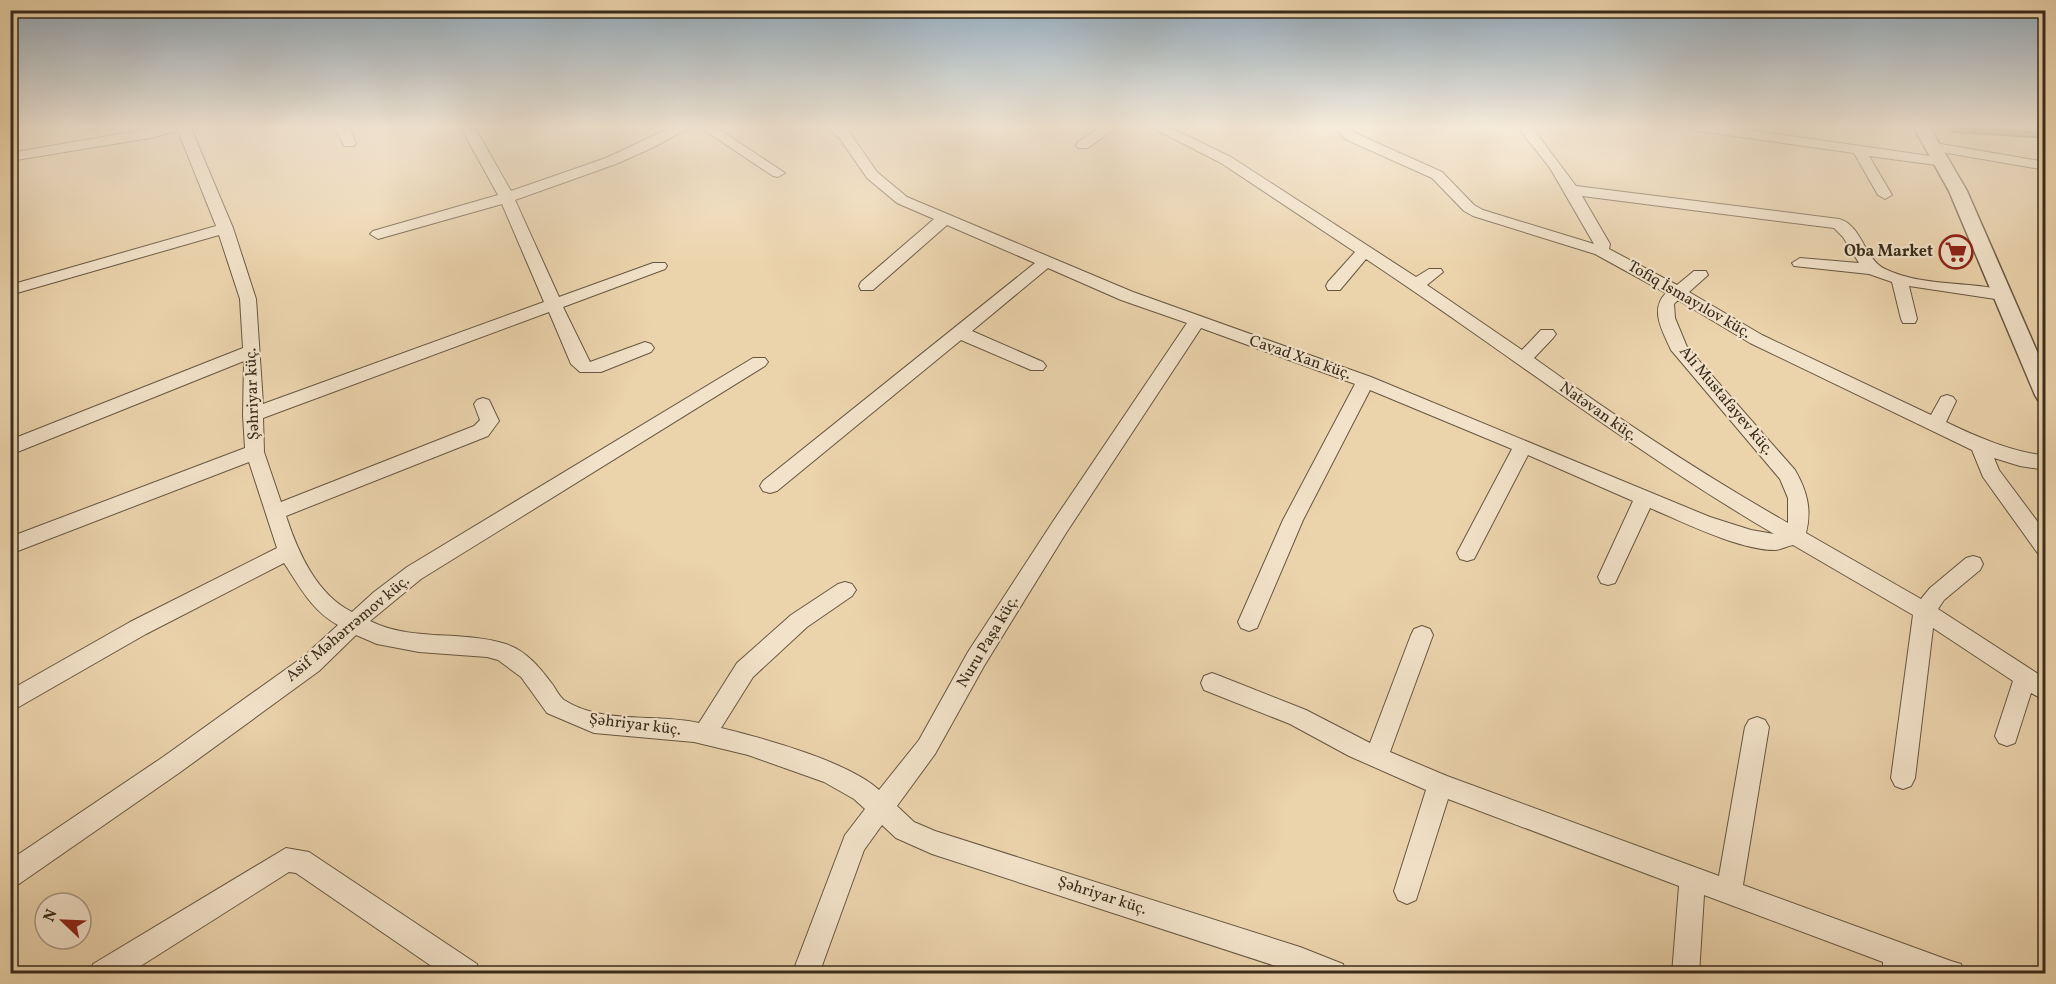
<svg xmlns="http://www.w3.org/2000/svg" width="2056" height="984" viewBox="0 0 2056 984" font-family="Vollkorn,serif">
	<rect width="100%" height="100%" fill="#ebd3ac"/>
	<filter id="stains"><feTurbulence type="fractalNoise" baseFrequency=".00333" numOctaves="4"/><feColorMatrix values="0 0 0 0 .2 0 0 0 0 .09 0 0 0 0 .02 0 0 0 .5 -.17"/></filter>
	<radialGradient id="worn" r=".72"><stop offset=".6" stop-color="#630" stop-opacity="0"/><stop offset="1" stop-color="#630" stop-opacity=".3"/></radialGradient>
	<g fill="none" stroke-linecap="round" stroke-linejoin="round">
		<defs>
			<g id="minor">
				<path d="M166,126H190L233,228L256,299L263,404L544,302L502,204L378,239L370,234L373,231L498,195L460,126H474L511,191L606,158L674,126H692L654,147L616,164L515,200L559,297L653,263H665L667,266L665,269L563,307L590,362L645,342L651,344L654,348L651,352L601,372H580L571,364L549,312L263,418L264,452L281,502L474,426L480,420L474,404L477,400L483,398L489,400L499,421L488,436L286,516C298,552 316,594 352,612L374,592L407,567L753,358H765L768,362L765,366L421,579L370,621C412,642 462,630 506,644C527,651 540,668 553,685C556,690 560,697 564,700C603,725 656,713 699,723L737,663L791,615L838,584L845,582L852,584L856,590L852,596L807,627L753,677L721,728C763,738 849,762 879,790L919,740L968,652L1052,523L1187,323L1121,300L1048,268L972,331L1043,362L1046,366L1043,370H1031L961,340L777,491L770,493L763,491L760,486L763,481L1035,263L947,225L873,290H861L859,286L861,282L934,219L897,203L867,178L840,139L826,126H841L850,133L877,172L907,197L1133,292L1371,377L1710,517L1751,530L1774,534C1633,451 1503,350 1366,259L1340,290H1328L1326,286L1328,282L1355,252L1221,163L1149,126H1167L1231,157L1416,277L1429,269H1441L1443,272L1427,285L1522,350L1541,330H1553L1556,334L1553,338L1534,358C1616,417 1700,473 1788,523V498L1780,479L1671,350C1663,332 1649,310 1666,293L1595,254L1473,216L1464,211L1432,178L1345,139L1338,131L1340,126H1354L1352,130L1355,133L1442,172L1474,205L1483,210L1594,244L1550,168L1517,126H1531L1576,186L1839,219C1862,225 1864,259 1885,269C1922,287 1969,281 2008,291L2010,295L2008,299L2002,300L1909,286L1917,319L1915,323H1903L1901,319L1892,282L1869,274L1794,266L1792,263L1800,258L1859,263L1843,237L1834,228L1582,196L1610,244L1609,249L1677,285L1694,271H1706L1708,275L1689,292L1762,335L1931,415L1941,397L1947,395L1953,397L1956,401L1946,422C1979,438 2010,451 2046,456V470L2020,466L1994,458L1999,470L2046,533V557L2039,555L1983,477L1972,450L1750,343L1678,300L1674,304L1675,318L1687,347L1795,470C1807,491 1812,509 1806,533L1921,599L1930,588L1966,558L1973,556L1980,558L1983,564L1980,570L1944,600L1938,609L2046,679V701L2031,693L2015,743L2007,746L1999,743L1995,736L2013,681L1933,628L1915,778L1911,786L1903,789L1895,786L1891,778L1913,615L1793,545C1787,546 1780,550 1775,550C1739,550 1683,522 1650,508L1615,583L1608,585L1601,583L1598,577L1633,501L1528,455L1474,559L1467,561L1460,559L1457,553L1512,449L1370,390L1303,520L1257,628L1249,631L1241,628L1238,622L1283,520L1355,384L1201,328L1066,533L984,666L935,754L897,806L914,822L935,831L1300,947L1343,964L1346,974H1300L932,854L896,838L882,825L864,850L819,974H792L845,835L865,809L854,799L824,782L748,755L694,742L594,733L547,713L521,677L498,660L487,657L419,652L377,644L356,635L319,671L179,773L19,884L10,887V860L163,757L303,657L338,625C312,611 300,587 284,563L146,634L10,712V690L130,622L277,548L249,462L10,554V537L245,448L243,415L244,361L10,455V440L243,348L240,299L219,235L10,295V285L216,226L178,131L150,138L10,161V153Z"/>
				<polygon points="334,126 348,126 356,143 354,146 344,146"/>
				<polygon points="698,126 714,126 785,173 778,177 773,176"/>
				<polygon points="1102,126 1118,126 1088,148 1078,148 1076,145 1078,142"/>
				<polygon points="1685,126 1721,126 1944,158 1951,162 1944,166 1869,156 1892,195 1885,199 1878,195 1854,153 1692,130"/>
				<polygon points="1935,143 2046,162 2046,170 1930,150 1928,147 1930,144"/>
				<polygon points="1422,626 1430,629 1433,635 1390,752 1447,776 1719,876 1745,727 1749,720 1757,717 1765,720 1769,727 1743,885 1951,961 1961,964 1964,974 1883,974 1883,962 1704,895 1699,974 1672,974 1679,886 1448,799 1416,900 1407,904 1398,900 1394,891 1426,790 1349,756 1290,724 1204,690 1201,683 1204,676 1212,673 1220,676 1306,710 1370,743 1411,635 1414,629"/>
				<polygon points="286,848 309,852 477,964 480,974 443,974 296,873 289,872 128,974 90,974 93,964"/>
			</g>
			<polygon id="tertiary" points="1913,126 1929,126 1967,191 2046,372 2046,402 2038,400 2035,395 1949,191"/>
		</defs>
		<use href="#minor" stroke="#665640" stroke-width="2"/>
		<use href="#tertiary" stroke="#665640" stroke-width="3"/>
		<use href="#minor" fill="#f2e2c9" fill-rule="evenodd"/>
		<use href="#tertiary" fill="#f2e2c9" fill-rule="evenodd"/>
	</g>
	<polygon fill="#817159" stroke="#3a2c1c" stroke-width="1.5" points="1949,126 2046,126 2046,138 1953,132"/>
	<polygon fill="#968367" stroke="#3a2c1c" stroke-width="1.5" points="1956,126 2046,126 2046,133 1956,127"/>
	<linearGradient id="sky" x2="0" y2="1"><stop stop-color="#91aabc"/><stop offset="0.48" stop-color="#f6ebda"/><stop offset="1" stop-color="#f6ebda" stop-opacity="0"/></linearGradient>
	<rect width="2056" height="264" fill="url(#sky)"/>
	<defs>
		<symbol id="supermarket-ring" viewBox="-11 -11 22 22"><circle r="9.5" fill="#f2e2c9" stroke="#8f2418" stroke-width="1.5"/><path d="M-6-5.5h2.5l.6 2H6L4.5 2H-2.5L-4.4-4H-6ZM-1.5 3.2a1.3 1.3 0 1 0 .1 0ZM3 3.2a1.3 1.3 0 1 0 .1 0Z" fill="#8f2418"/></symbol>
	</defs>
	<g fill-rule="evenodd">
		<use href="#supermarket-ring" x="1937" y="233" width="38" height="38"/>
	</g>
	<g text-anchor="middle" dominant-baseline="central" stroke-width="4.5" stroke-linejoin="round" paint-order="stroke">
		<g font-size="16" font-weight="bold" fill="#3a2c1c" stroke="#f2e2c9" text-anchor="end">
			<text x="1933" y="252">Oba Market</text>
		</g>
		<g font-size="16" fill="#3a2c1c" stroke="#f2e2c9">
			<text transform="translate(1689 300) rotate(30)">Tofiq İsmayılov küç.</text>
			<text transform="translate(1300 358) rotate(19)">Cavad Xan küç.</text>
			<text transform="translate(253 394) rotate(-92)">Şəhriyar küç.</text>
			<text transform="translate(1726 401) rotate(50)">Alı Mustafayev küç.</text>
			<text transform="translate(1598 412) rotate(35)">Natəvan küç.</text>
			<text transform="translate(348 629) rotate(-40)">Asif Məhərrəmov küç.</text>
			<text transform="translate(988 642) rotate(-59)">Nuru Paşa küç.</text>
			<text transform="translate(635 725) rotate(7)">Şəhriyar küç.</text>
			<text transform="translate(1102 896) rotate(18)">Şəhriyar küç.</text>
		</g>
	</g>
	<rect width="2056" height="984" fill="none" stroke="#ebd3ac" stroke-width="36"/>
	<rect x="12" y="12" width="2032" height="960" fill="none" stroke="#3a2c1c" stroke-width="3"/>
	<rect x="18" y="18" width="2020" height="948" fill="none" stroke="#3a2c1c" stroke-width="1.5"/>
	<g transform="translate(63 921) rotate(293)"><circle r="28" fill="#f2e2c9" stroke="#a89984" stroke-width="1.5"/>
	<path d="M0-4.5L10 22L0 15L-10 22Z" fill="#8f2418"/>
	<text y="-9" font-size="16" font-weight="bold" text-anchor="middle" fill="#3a2c1c">N</text>
	</g>
	<rect width="100%" height="100%" filter="url(#stains)"/>
	<rect width="100%" height="100%" fill="url(#worn)"/>
</svg>
